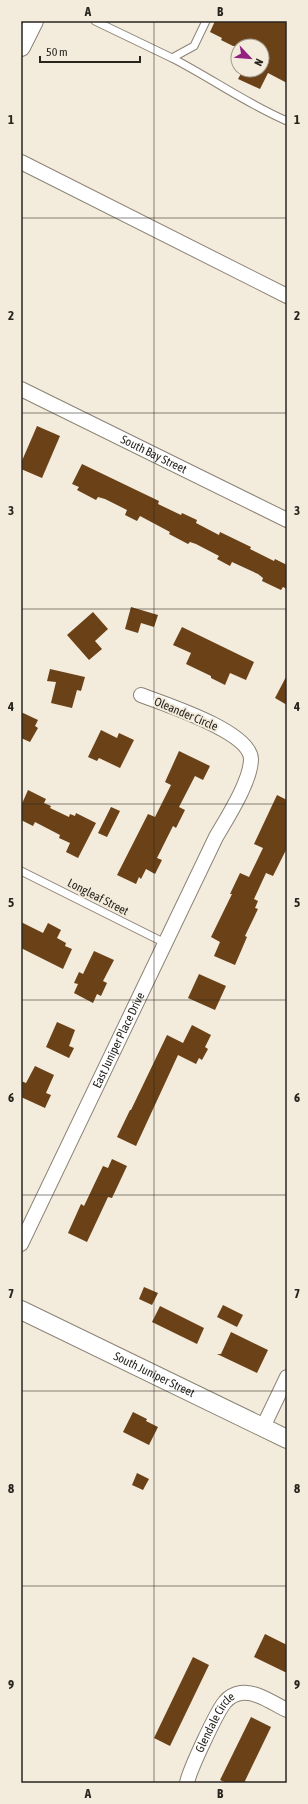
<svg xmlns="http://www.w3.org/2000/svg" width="308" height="1804" viewBox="0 0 308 1804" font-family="'Asap Condensed',sans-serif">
	<rect width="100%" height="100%" fill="#f3ebdc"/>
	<g fill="#6b4117">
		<polygon points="215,21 287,21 287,83 268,73 260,89 238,79 243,70 262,70 262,46 233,46 221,40 222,38 210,32"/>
		<polygon points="37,426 60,436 42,478 21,469 21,463"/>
		<polygon points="82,464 159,501 158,504 181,515 182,513 197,520 196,523 219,535 220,532 251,547 250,549 274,561 275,559 287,565 287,589 283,587 281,590 262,581 263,578 258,574 232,562 230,566 217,559 219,556 196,544 190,542 188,544 169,534 170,532 140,516 137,521 125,515 127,510 105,499 98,497 96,500 77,490 79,487 72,484"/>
		<polygon points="131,607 158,615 154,627 141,623 138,633 125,629"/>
		<polygon points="93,612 108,629 95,641 102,649 89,660 67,635"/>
		<polygon points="182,627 254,662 246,680 230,673 225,685 211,678 211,676 186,664 191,653 173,645"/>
		<polygon points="50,669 85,677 81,691 77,690 72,708 51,703 56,682 47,681"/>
		<polygon points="287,675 287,705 275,698"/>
		<polygon points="21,712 38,720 35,726 38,728 30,742 21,738"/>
		<polygon points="101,730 117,738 119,733 134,740 120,768 99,758 97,761 88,757"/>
		<polygon points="179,751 210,766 203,780 195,776 179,807 185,810 176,828 173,826 157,858 162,860 155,874 146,869 141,879 139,877 136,884 117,875 148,814 155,817 171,785 165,782"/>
		<polygon points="28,790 46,799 44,803 51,806 50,808 69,817 70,814 75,816 76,813 96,823 78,858 66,852 70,843 59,838 60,835 35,822 33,826 21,820 21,806"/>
		<polygon points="277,795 287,800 287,848 273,876 266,873 254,899 258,901 255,908 258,909 245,936 247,937 235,965 214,956 220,942 211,937 232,894 230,894 240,873 249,877 263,848 254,844"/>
		<polygon points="111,807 120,811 107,837 98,833"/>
		<polygon points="21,922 43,933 48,923 61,930 57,938 66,943 65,946 72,949 63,969 21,948"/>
		<polygon points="94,951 114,960 103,981 107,983 101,996 97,994 93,1003 74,993 78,984 74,983 79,972 83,974"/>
		<polygon points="199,974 226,986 215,1010 188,998"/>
		<polygon points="57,1022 75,1030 69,1046 74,1048 69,1058 46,1047"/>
		<polygon points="192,1025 211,1035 205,1047 208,1049 202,1060 199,1058 196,1064 178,1055 136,1146 117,1137 130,1110 131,1110 167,1035 183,1043"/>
		<polygon points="35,1066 54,1075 46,1093 51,1095 45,1108 21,1097 21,1081 26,1083"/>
		<polygon points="112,1159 127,1166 112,1198 108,1197 87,1242 68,1233 81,1204 84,1206 103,1166 108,1168"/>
		<polygon points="144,1287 158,1293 152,1305 139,1299"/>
		<polygon points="223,1305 243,1315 237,1327 217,1317"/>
		<polygon points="160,1306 204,1328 197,1344 152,1322"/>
		<polygon points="231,1332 268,1350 257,1373 217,1354 221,1354"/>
		<polygon points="133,1412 147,1419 146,1421 158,1427 149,1445 123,1432"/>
		<polygon points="137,1473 149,1479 143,1490 132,1485"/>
		<polygon points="265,1634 287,1645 287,1673 254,1657"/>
		<polygon points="193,1657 209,1665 170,1746 154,1738"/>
		<polygon points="251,1717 271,1727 244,1783 227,1783 220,1780"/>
	</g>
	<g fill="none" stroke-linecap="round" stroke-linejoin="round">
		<defs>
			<g id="service">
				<polyline points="95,21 172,58 194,46 206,21"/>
				<path d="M172,58C211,78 247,104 287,121"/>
				<polyline points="21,871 165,943"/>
			</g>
			<g id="minor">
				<polyline points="21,162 287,296"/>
				<path id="s1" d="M21,389L287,520"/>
				<path id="s2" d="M21,1244L216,837C227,818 251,781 251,759C250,731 164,704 141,695"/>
				<polyline points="263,1427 287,1377"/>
				<path id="s3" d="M187,1783C189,1771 217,1711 225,1702C229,1697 235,1694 241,1693C257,1691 274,1704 287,1710"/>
			</g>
			<g id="tertiary">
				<polyline points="21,47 34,21"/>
				<path id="s4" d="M21,1310L287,1439"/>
			</g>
		</defs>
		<use href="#service" stroke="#8b8476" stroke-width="9"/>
		<use href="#minor" stroke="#8b8476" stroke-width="16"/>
		<use href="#tertiary" stroke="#8b8476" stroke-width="20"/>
		<use href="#service" stroke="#fff" stroke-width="7"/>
		<use href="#minor" stroke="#fff" stroke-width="14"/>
		<use href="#tertiary" stroke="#fff" stroke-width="18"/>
	</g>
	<path fill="none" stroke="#28251f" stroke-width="1" stroke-opacity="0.55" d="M154,21V1783M21,218H287M21,413H287M21,609H287M21,804H287M21,1000H287M21,1195H287M21,1391H287M21,1586H287"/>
	<g text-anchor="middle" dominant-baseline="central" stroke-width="4" stroke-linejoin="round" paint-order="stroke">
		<g font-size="12" fill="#28251f" stroke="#f3ebdc">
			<text stroke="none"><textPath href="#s1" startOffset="148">South Bay Street</textPath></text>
			<text transform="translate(186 714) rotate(23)">Oleander Circle</text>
			<text transform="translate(98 897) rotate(27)">Longleaf Street</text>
			<text stroke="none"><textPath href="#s2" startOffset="226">East Juniper Place Drive</textPath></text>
			<text stroke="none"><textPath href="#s4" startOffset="148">South Juniper Street</textPath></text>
			<text stroke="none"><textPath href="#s3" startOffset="67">Glendale Circle</textPath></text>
		</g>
	</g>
	<rect width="308" height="1804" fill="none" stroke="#f3ebdc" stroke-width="44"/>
	<g transform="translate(250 58) rotate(116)"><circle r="19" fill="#f3ebdc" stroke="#a29c90"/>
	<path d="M0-3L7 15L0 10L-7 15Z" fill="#932180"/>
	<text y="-6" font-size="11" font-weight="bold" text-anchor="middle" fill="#28251f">N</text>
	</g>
	<path d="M40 56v6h100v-6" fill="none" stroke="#28251f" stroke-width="2"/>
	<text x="46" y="56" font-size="12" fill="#28251f" stroke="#f3ebdc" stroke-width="3" paint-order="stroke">50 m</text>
	<rect x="22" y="22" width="264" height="1760" fill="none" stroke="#28251f" stroke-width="1.5"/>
	<g font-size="13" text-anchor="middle" font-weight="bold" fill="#28251f">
		<text x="88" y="16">A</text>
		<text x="220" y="16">B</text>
		<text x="11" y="124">1</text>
		<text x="297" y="124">1</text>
		<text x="11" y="320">2</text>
		<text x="297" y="320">2</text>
		<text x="11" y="515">3</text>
		<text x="297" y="515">3</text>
		<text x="11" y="711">4</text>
		<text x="297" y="711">4</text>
		<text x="11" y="907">5</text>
		<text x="297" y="907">5</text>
		<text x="11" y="1102">6</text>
		<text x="297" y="1102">6</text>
		<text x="11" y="1298">7</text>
		<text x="297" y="1298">7</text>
		<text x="11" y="1493">8</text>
		<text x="297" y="1493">8</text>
		<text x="11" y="1689">9</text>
		<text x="297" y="1689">9</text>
		<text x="88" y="1798">A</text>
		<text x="220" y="1798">B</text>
	</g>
</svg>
